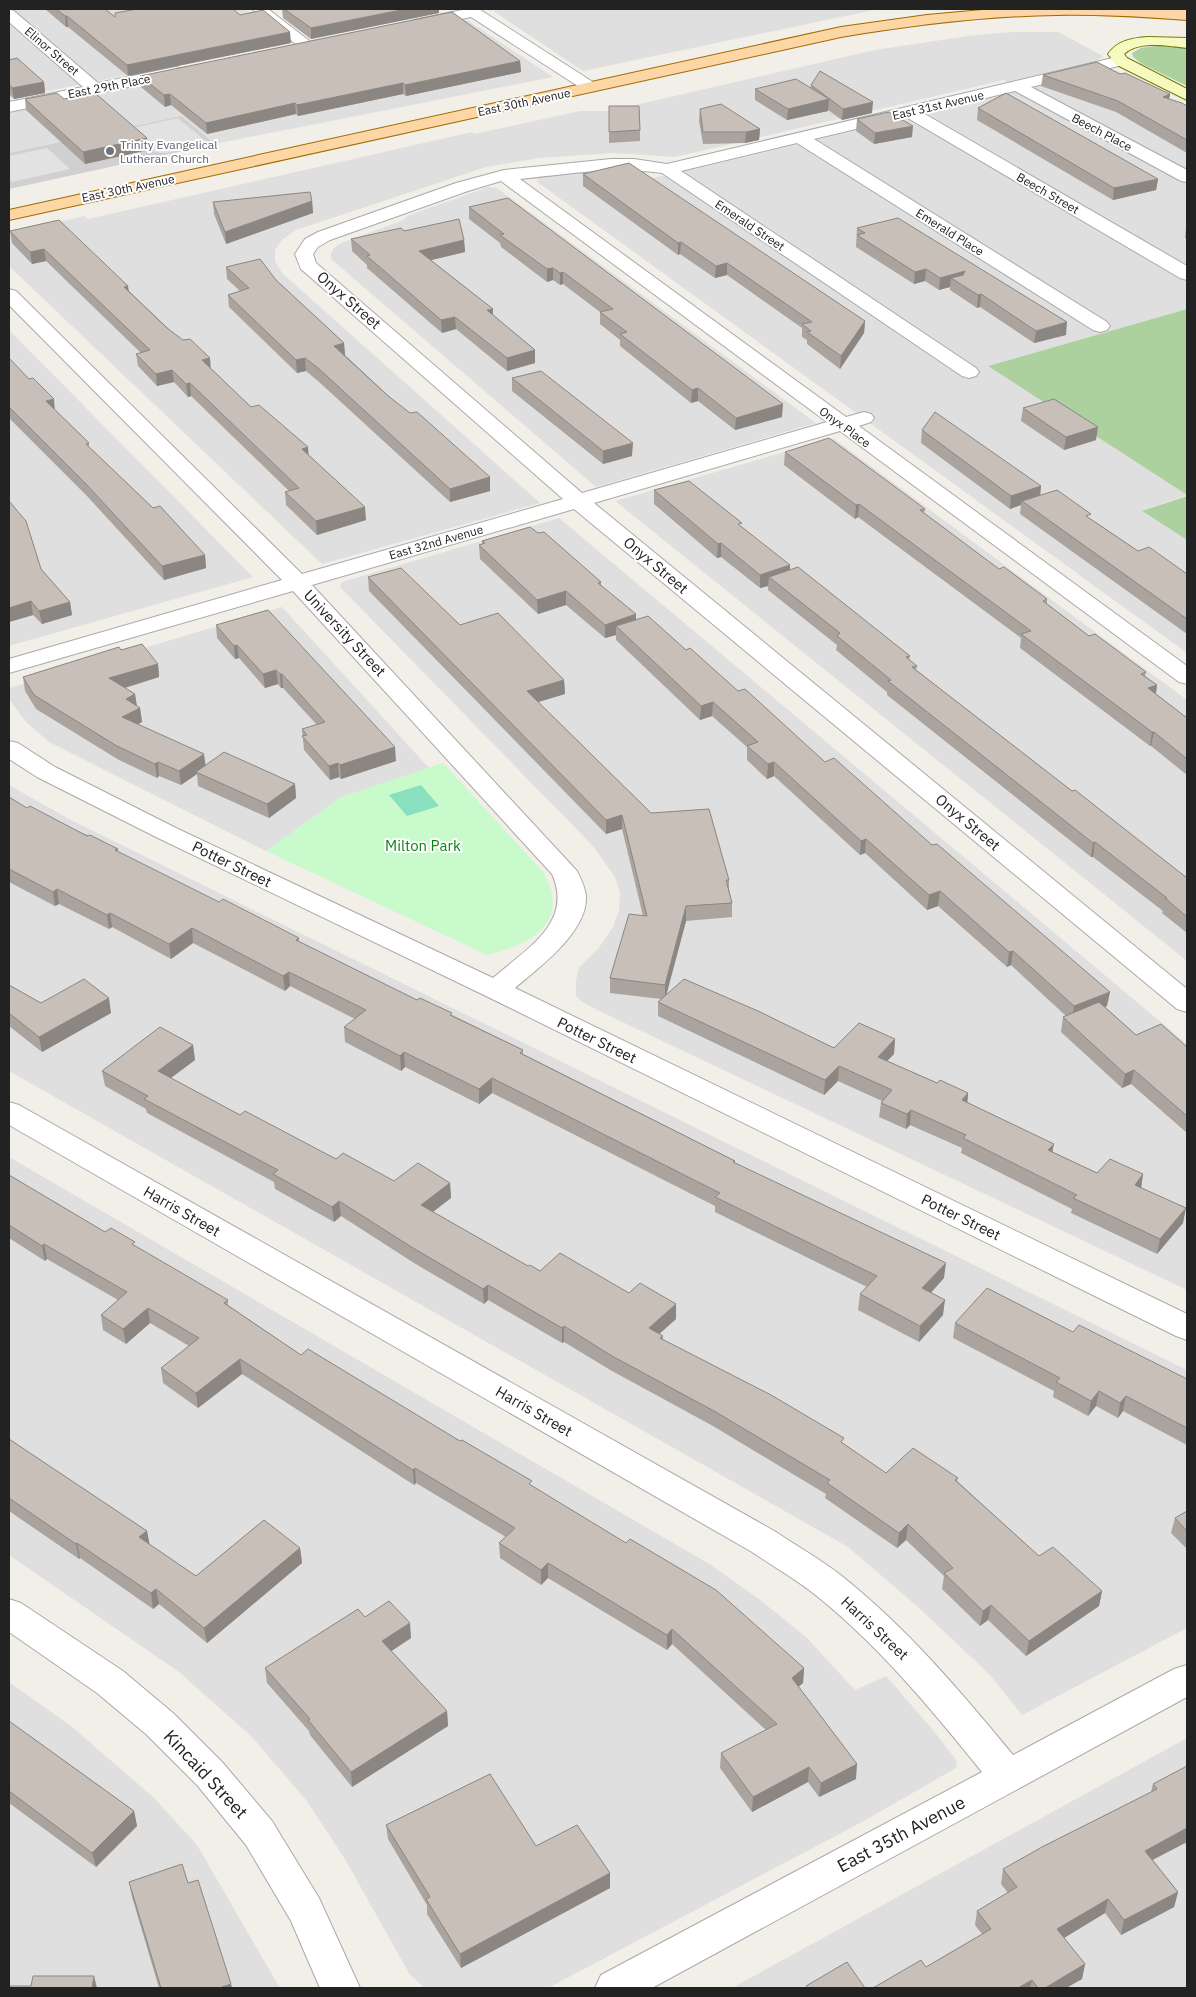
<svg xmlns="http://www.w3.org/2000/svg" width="1196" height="1997" viewBox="0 0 1196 1997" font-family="'IBM Plex Sans',sans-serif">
	<rect width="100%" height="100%" fill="#f2efe9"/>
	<g fill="#e0dfdf">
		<polygon points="9,9 245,9 286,40 284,43 9,99"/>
		<polygon points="505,9 879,9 583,71 493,11"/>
		<polygon points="458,20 467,20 553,77 215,144 181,116 9,153 9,113"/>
		<polygon points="1012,32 1058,32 1103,56 1096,61 1007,82 1004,80 675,157 612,153 539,158 486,167 296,230 282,240 275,250 275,261 282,273 540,503 322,564 9,266 9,233 85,216 88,219 472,132 475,134 580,111 609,111 875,50 968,36"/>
		<polygon points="1105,70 1117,71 1187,107 1187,309 988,366 1187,495 1142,511 1187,540 1187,653 536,181 543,176 601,170 629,170 653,178 695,169"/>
		<polygon points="488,187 497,188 816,423 596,487 331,259 331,253 334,248 341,243 404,220 407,216"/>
		<polygon points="9,330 253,577 9,646"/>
		<polygon points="833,438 1187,700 1187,961 615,501"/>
		<polygon points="559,518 1187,1044 1187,1290 597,1010 581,1001 576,996 576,980 579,968 598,949 613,927 619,910 620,893 615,877 593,846 340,587 342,582"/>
		<polygon points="282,607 429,768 341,797 266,851 49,742 27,723 9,699 9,688"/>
		<polygon points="9,785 67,818 1187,1370 1187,1628 1022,1715 989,1674 918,1607 848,1547 9,1071"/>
		<polygon points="9,1157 711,1565 759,1599 806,1637 855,1690 886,1676 933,1730 957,1761 956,1768 862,1822 548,1988 425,1988 410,1975 345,1859 306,1800 252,1737 179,1672 9,1555"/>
		<polygon points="9,1682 71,1726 153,1797 197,1845 280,1988 9,1988"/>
		<polygon points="1187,1738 1187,1988 732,1988"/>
	</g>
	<polygon fill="#d0d0d0" points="181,116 215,144 9,189 9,153"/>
	<g fill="#add19e">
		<polygon points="1161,45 1187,46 1187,86 1142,64 1133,57 1132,53 1141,48"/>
		<polygon points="1187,309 1187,495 988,366"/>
		<polygon points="1187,496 1187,540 1142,511"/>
	</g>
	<path fill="#c8facc" d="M443,763L544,873C547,880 551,888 552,895C559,933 516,948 487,955L266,851L341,797Z"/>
	<polygon fill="#88e0be" points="421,785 439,806 407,816 389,795"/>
	<g fill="#e2e2e2">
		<polygon points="178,118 208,143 166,153 155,152 128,129"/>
		<polygon points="47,148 70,169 12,182 9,178 9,156"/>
	</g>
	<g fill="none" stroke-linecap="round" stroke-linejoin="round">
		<defs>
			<g id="street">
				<polygon points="9,9 14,11 98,83 176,67 182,69 184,72 182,75 176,77 9,112 9,102 83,87 9,22"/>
				<polygon points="252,9 268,9 316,46 314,49 302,49"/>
				<polygon points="467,9 479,9 596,84 598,87 596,90 584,90 471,17 419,28 414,26 411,23 414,20"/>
				<path d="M1121,56L1127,58L1129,61L1127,64L1031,87L1187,170V182L1181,181L1015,91L923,113L1187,266V280L1180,278L906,117L814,139L1107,322L1110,326L1107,330L1100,332L1093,330L797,143L681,171L976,368L979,372L976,376L969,378L962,376L662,173C614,166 568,174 520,179L846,417L864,412L871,414L874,418L871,422L859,426L1187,666V684L1179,682L840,431L594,503L1187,989V1012L1177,1009L574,509L312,585L577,871C581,879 585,887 586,896C588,932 539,967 515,988L1187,1314V1340L1176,1336L486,996L158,838L37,777L9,759V741L18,743L55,767L176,828L493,978C526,949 574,923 552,874L293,591L9,673V659L282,580L9,305V289L16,291L302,574L563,499L301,269L295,254L305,239L318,232L456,183L504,170L611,159H634L667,164ZM501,181L827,422L582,493L316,263L313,254L318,247L330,240L468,191Z"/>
				<path d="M9,1102L19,1105L776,1532C798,1547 822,1560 843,1577C907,1628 961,1692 1013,1755L1174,1669L1187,1665V1697L652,1988H595L601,1975L982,1772C932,1710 880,1647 818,1597C798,1580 774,1567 752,1552L9,1125Z"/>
				<polygon points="9,1599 21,1603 123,1671 173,1713 223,1763 272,1821 319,1898 360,1988 320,1988 291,1921 246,1845 197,1785 147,1735 97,1693 9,1632"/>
			</g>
			<path id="secondary" d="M1148,37L1187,38V48C1169,46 1139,40 1124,54L1127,58L1187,89V100L1115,64L1108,54C1118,40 1133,38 1148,37Z"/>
			<path id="primary" d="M993,9H1165L1187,10V20C1144,17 1101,14 1057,15C985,16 913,25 841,37L9,220V210L841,27L927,15Z"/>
		</defs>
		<use href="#street" stroke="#a9a9a9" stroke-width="2"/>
		<use href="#secondary" stroke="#707d05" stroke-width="2"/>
		<use href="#primary" stroke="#a06b00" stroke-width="2"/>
		<use href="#street" fill="#fff" fill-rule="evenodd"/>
		<use href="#secondary" fill="#f7fabf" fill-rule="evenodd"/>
		<use href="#primary" fill="#fcd6a4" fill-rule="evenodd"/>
	</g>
	<g fill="#aba49e">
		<polygon points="45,9 105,9 115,17 240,15 291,43 128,76 68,27 66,27"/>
		<polygon points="282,9 439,9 439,13 311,39 283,18"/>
		<polygon points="9,60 44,82 45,93 14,99 9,94"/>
		<polygon points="520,61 521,72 406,96 403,94 298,116 296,114 207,134 171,105 165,107 141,87 140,76"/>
		<polygon points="1120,74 1170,94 1169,99 1187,106 1187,153 1116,112 1041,86 1043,75"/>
		<polygon points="811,85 872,113 842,120 828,110 828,111 787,120 755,100 755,89 810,88"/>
		<polygon points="25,99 64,99 148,150 85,164 26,110"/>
		<polygon points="609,106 640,130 640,141 609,143"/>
		<polygon points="978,108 1158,179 1156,190 1113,200 977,120"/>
		<polygon points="700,109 760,129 759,140 745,143 703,144 699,121"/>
		<polygon points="857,119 912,137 874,144 856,131"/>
		<polygon points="583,174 865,321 864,333 840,369 807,344 807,340 802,337 802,328 727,275 715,278 680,254 678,255 583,186"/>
		<polygon points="312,201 313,213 226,244 214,214 213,202"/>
		<polygon points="469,207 782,417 735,430 698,401 691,403 620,346 620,340 600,324 600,312 563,284 560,285 553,280 547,282 501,247 500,243 469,219"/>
		<polygon points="1187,218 1187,239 1185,238"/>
		<polygon points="857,228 1066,335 1034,343 980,307 977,308 950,290 950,287 939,290 925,281 914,284 856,247"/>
		<polygon points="10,231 129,291 251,407 308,447 308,455 366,520 317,535 286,505 285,492 289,491 191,396 188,397 174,382 157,386 138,366 136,354 141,353 46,261 32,264 12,243"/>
		<polygon points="404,231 464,240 465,252 431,260 493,309 493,315 535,350 535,363 507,371 456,329 442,333 367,268 367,265 352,251 351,239"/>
		<polygon points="226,267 276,280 344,343 345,355 490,491 450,502 318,381 306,371 297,373 229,307 228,295 240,291 227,279"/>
		<polygon points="9,358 55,410 89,443 89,447 153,508 205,555 206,568 164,580 87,496 9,418"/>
		<polygon points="512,378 632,456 603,464 512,391"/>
		<polygon points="1023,408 1096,440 1064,450 1021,421"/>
		<polygon points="922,430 1040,495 1091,519 1138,551 1187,574 1187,634 1020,514 1021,505 1010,509 921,443"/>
		<polygon points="785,452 925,509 924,513 999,569 1047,599 1047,604 1089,636 1146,672 1145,676 1157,685 1156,694 1187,718 1187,775 1151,746 1150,746 1020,648 1021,638 858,517 855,519 784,465"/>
		<polygon points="654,490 742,527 790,570 910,656 909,660 917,666 916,670 1072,791 1187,878 1187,933 1162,913 1163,911 1093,857 1091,857 887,695 887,692 836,650 837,645 768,590 768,586 760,588 721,557 717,558 654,504"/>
		<polygon points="9,501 41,569 70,602 72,615 42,624 33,615 9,622"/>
		<polygon points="538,533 601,582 601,585 636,620 686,650 825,762 1107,1006 1105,1007 1136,1035 1187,1047 1187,1133 1131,1084 1122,1088 1061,1032 1063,1017 1066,1016 1011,965 1007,967 938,906 927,910 865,853 860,855 774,776 767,779 747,760 747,747 712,716 700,720 616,640 616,635 605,638 566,605 538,614 480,559 479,545 482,544 482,541"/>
		<polygon points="368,577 564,680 565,694 538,702 651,813 729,880 729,889 732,903 732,917 686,921 666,995 834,1048 895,1039 894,1054 887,1061 937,1083 968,1093 967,1102 1053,1152 1097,1173 1143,1174 1141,1187 1183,1223 1157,1254 1071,1213 1072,1209 961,1153 962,1148 910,1125 906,1129 879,1117 881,1103 882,1101 838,1081 824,1095 658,1016 658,1002 661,999 610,993 610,978 643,916 622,829 606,834 369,591"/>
		<polygon points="268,610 396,761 341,779 339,777 330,780 304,750 302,729 317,725 283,688 281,688 278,684 265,688 239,658 235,659 217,638 216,625"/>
		<polygon points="158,664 159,677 125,688 135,694 137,706 140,708 142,722 138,724 206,765 295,784 296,798 269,818 198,786 197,774 181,785 159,776 157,778 119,760 36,709 25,691 23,677"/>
		<polygon points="9,797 27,808 118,849 118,852 219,902 299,938 299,942 417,1000 452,1015 523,1050 523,1054 735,1161 734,1163 944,1278 931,1293 943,1315 919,1342 858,1310 860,1294 867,1287 715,1212 715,1206 492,1093 479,1104 405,1067 401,1071 345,1042 344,1027 355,1019 290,986 285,991 193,943 171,959 112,927 109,929 59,904 55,906 9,882"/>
		<polygon points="9,985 41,1003 111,1013 42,1052 9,1026 9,1027"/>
		<polygon points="193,1045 195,1060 171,1078 240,1115 336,1159 394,1181 450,1183 451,1198 433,1212 528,1266 540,1271 629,1293 676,1319 659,1334 663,1336 663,1340 844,1444 886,1473 958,1478 957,1481 1039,1556 1102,1591 1099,1606 1026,1656 988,1620 980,1626 942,1589 944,1576 906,1540 897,1548 825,1498 826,1494 713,1426 612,1371 564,1342 562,1343 488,1300 484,1304 414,1263 341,1216 334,1222 275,1189 274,1182 147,1113 146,1109 105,1086 102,1071"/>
		<polygon points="9,1175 105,1232 136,1247 228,1300 228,1305 301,1355 532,1486 804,1668 803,1683 798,1687 856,1779 819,1797 808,1782 752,1812 720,1768 721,1753 766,1730 672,1644 667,1650 548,1578 541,1585 500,1558 499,1543 506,1537 416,1483 414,1485 242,1374 198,1408 163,1383 161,1368 189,1346 150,1323 126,1344 103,1330 101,1315 118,1300 47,1259 45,1261 9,1238"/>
		<polygon points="955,1323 1073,1332 1187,1379 1187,1445 1123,1411 1118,1418 1096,1406 1088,1416 1053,1397 1054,1391 953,1338"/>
		<polygon points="9,1439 147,1531 149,1544 196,1576 300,1548 302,1563 207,1643 159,1604 153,1609 80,1558 79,1559 9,1511"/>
		<polygon points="1187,1511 1187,1549 1171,1533 1175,1518"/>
		<polygon points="365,1617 411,1638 391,1651 447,1711 448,1726 352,1787 310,1735 309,1731 267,1683 265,1668"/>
		<polygon points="9,1721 134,1811 137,1826 96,1867 9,1803"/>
		<polygon points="1187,1766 1187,1846 1185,1843 1153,1860 1178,1892 1174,1907 1121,1935 1105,1913 1064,1938 1085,1964 1082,1979 1066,1988 873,1988 926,1967 982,1934 975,1925 977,1911 1008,1893 1001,1884 1003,1869 1151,1792 1153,1784"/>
		<polygon points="386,1825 536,1846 610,1888 461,1968 427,1914 427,1905 388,1839"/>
		<polygon points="129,1882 231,1984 232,1988 159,1988 132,1897"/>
	</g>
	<g fill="#8b8681">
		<polygon points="406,9 439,9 439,13 311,39 311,28"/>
		<polygon points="65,16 67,16 68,27 66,27"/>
		<polygon points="290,32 291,43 128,76 127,65"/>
		<polygon points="520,61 521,72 406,96 405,85"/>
		<polygon points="44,82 45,93 14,99 12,88"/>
		<polygon points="403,83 403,94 298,116 297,105"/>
		<polygon points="170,94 171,105 165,107 164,95"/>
		<polygon points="1170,94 1168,105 1163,97"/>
		<polygon points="829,99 828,111 787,120 788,109"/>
		<polygon points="873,102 872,113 842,120 843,109"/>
		<polygon points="295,103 296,114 207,134 206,123"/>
		<polygon points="913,126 912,137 874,144 875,133"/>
		<polygon points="760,129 759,140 745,143 746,132"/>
		<polygon points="147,138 148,150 85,164 83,152"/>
		<polygon points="1158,179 1156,190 1113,200 1114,188"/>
		<polygon points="312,201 313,213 226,244 225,232"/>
		<polygon points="464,240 465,252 419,263 419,251"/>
		<polygon points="681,242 680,254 678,255 678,243"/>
		<polygon points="44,249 46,261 32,264 30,252"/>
		<polygon points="727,263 727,275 715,278 716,266"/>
		<polygon points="553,268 553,280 547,282 547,269"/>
		<polygon points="926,269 925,281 914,284 915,272"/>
		<polygon points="965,271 964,283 951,278 950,287 939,290 940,278"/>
		<polygon points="563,272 563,284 560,285 560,273"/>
		<polygon points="128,286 130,298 124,287"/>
		<polygon points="981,294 980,307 977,308 978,295"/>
		<polygon points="493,309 493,321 487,310"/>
		<polygon points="455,317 456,329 442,333 441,320"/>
		<polygon points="865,321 864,333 840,369 841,356"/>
		<polygon points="1067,322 1066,335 1034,343 1036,331"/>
		<polygon points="344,343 345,356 334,346"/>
		<polygon points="535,350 535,363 507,371 507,358"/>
		<polygon points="210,358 211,371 202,360"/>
		<polygon points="305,358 306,371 297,373 296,360"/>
		<polygon points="172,370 174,382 157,386 156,374"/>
		<polygon points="190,383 191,396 188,397 186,384"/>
		<polygon points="698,388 698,401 691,403 692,390"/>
		<polygon points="54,399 55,412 46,401"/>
		<polygon points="783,404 782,417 735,430 736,418"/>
		<polygon points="1098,427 1096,440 1064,450 1066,437"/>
		<polygon points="633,443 632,456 603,464 603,451"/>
		<polygon points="308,447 309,460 302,449"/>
		<polygon points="490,477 490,491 450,502 450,489"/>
		<polygon points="1041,486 1040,500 1022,501 1021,505 1010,509 1011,496"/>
		<polygon points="859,504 858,517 855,519 856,505"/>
		<polygon points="365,507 366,520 317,535 316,521"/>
		<polygon points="721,543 721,557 717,558 718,544"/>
		<polygon points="205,555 206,568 164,580 162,566"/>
		<polygon points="790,565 790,579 769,577 768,586 760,588 760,575"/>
		<polygon points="566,591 566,605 538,614 537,600"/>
		<polygon points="31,601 33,615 9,622 9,608"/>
		<polygon points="70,602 72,615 42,624 39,611"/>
		<polygon points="636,614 636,628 616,626 616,635 605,638 605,625"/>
		<polygon points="237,645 239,658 235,659 234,646"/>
		<polygon points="158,664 159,677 111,692 109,678"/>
		<polygon points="276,670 278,684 265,688 263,674"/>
		<polygon points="280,674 282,674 283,688 281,688"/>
		<polygon points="564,680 565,694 528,705 527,691"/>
		<polygon points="1157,685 1155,699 1148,688"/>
		<polygon points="135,694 137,708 126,699"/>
		<polygon points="713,702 712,716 700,720 701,706"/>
		<polygon points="140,708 142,722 124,731 122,717"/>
		<polygon points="1152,732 1154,732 1151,746 1150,746"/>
		<polygon points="395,747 396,761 341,779 340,765"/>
		<polygon points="204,754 206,768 196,772 197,774 181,785 179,771"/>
		<polygon points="158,762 159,776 157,778 155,764"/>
		<polygon points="774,762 774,776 767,779 768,764"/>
		<polygon points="338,763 339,777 330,780 329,766"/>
		<polygon points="295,784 296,798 269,818 267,804"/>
		<polygon points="622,815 622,829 606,834 606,820"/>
		<polygon points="866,839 865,853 860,855 861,841"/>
		<polygon points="1095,842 1093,857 1091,857 1093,843"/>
		<polygon points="57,889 59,904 55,906 53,892"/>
		<polygon points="940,891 938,906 927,910 929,895"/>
		<polygon points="686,906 686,921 665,1000 665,985"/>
		<polygon points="110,913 112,927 109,929 107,915"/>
		<polygon points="192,928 193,943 171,959 169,944"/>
		<polygon points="1013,951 1011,965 1007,967 1009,952"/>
		<polygon points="289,972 290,986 285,991 283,976"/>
		<polygon points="1110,992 1107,1006 1072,1021 1074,1006"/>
		<polygon points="109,998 111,1013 42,1052 39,1037"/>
		<polygon points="895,1039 894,1054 877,1071 878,1057"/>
		<polygon points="193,1045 195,1060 160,1086 158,1071"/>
		<polygon points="404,1052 405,1067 401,1071 400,1056"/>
		<polygon points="839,1066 838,1081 824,1095 825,1080"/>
		<polygon points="1134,1070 1131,1084 1122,1088 1125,1074"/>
		<polygon points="492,1078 492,1093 479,1104 479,1089"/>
		<polygon points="968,1093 967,1108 962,1100"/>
		<polygon points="911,1110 910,1125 906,1129 907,1114"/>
		<polygon points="1054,1144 1051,1159 1048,1150"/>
		<polygon points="1143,1174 1141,1189 1135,1185"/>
		<polygon points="450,1183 451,1198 422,1220 421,1205"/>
		<polygon points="339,1201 341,1216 334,1222 332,1207"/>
		<polygon points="1186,1208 1183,1223 1157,1254 1160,1239"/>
		<polygon points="44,1244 47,1259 45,1261 42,1246"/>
		<polygon points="946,1263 944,1278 921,1303 922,1288"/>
		<polygon points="488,1285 488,1300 484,1304 483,1289"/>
		<polygon points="945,1300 943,1315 919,1342 920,1326"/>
		<polygon points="676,1304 676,1319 649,1343 649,1328"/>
		<polygon points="148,1308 150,1323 126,1344 123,1329"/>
		<polygon points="564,1326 564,1342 562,1343 562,1328"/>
		<polygon points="240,1359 242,1374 198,1408 196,1393"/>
		<polygon points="1099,1391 1096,1406 1088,1416 1091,1401"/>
		<polygon points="1126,1396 1123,1411 1118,1418 1120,1403"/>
		<polygon points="415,1468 416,1483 414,1485 413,1470"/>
		<polygon points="908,1524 906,1540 897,1548 899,1533"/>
		<polygon points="147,1531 150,1546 139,1537"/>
		<polygon points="77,1543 80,1558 79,1559 76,1544"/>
		<polygon points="300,1548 302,1563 207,1643 204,1628"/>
		<polygon points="548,1563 548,1578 541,1585 541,1570"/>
		<polygon points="156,1589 159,1604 153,1609 151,1593"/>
		<polygon points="1102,1591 1099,1606 1026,1656 1029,1641"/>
		<polygon points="991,1605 988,1620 980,1626 983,1611"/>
		<polygon points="410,1623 411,1638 384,1656 382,1641"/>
		<polygon points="672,1629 672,1644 667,1650 667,1635"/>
		<polygon points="804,1668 803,1683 791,1693 792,1678"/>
		<polygon points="447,1711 448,1726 352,1787 351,1772"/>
		<polygon points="857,1764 856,1779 819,1797 821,1783"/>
		<polygon points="809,1767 808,1782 752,1812 753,1797"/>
		<polygon points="134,1811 137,1826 96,1867 92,1853"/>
		<polygon points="1187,1828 1187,1832 1185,1843 1142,1865 1145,1851"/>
		<polygon points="610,1873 610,1888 461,1968 460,1954"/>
		<polygon points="1178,1892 1174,1907 1121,1935 1124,1920"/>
		<polygon points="1108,1899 1105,1913 1054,1944 1057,1929"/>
		<polygon points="1085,1964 1082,1979 1066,1988 1045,1988"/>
		<polygon points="94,1976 97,1988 92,1988"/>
		<polygon points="1032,1980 1030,1988 1018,1988"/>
		<polygon points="231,1984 232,1988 222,1988 222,1987"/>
	</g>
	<g fill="#c7bfb8" stroke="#8b8681">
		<polygon points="56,9 105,9 115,17 115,13 137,9 233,9 240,15 263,10 290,32 127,65 67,16 65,16"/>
		<polygon points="284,9 406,9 311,28"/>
		<polygon points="452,12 520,61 405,85 403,83 297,105 295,103 206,123 170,94 164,95 140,76"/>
		<polygon points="17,58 44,82 12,88 9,84 9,60"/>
		<polygon points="1097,62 1120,74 1125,73 1170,94 1163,97 1182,103 1187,106 1187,140 1118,101 1043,75"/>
		<polygon points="820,71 873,102 843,109 811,85"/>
		<polygon points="796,79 829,99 788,109 755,89"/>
		<polygon points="57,93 64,99 95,93 147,138 83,152 25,99"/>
		<polygon points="1006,93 1158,179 1114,188 978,108"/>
		<polygon points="721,104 760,129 746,132 703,132 700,109"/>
		<polygon points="609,106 639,106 640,130 609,132"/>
		<polygon points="889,112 913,126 875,133 857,119"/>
		<polygon points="629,163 865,321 841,356 807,332 811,331 802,324 812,322 727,263 716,266 681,242 678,243 583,174"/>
		<polygon points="310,192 312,201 225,232 213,202"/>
		<polygon points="508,198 783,404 736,418 698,388 692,390 620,334 627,332 600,312 613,309 563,272 560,273 553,268 547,269 500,235 504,234 469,207"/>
		<polygon points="898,218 1067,322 1036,331 981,294 978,295 951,278 963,275 965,271 940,278 926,269 915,272 857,235 865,233 857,228"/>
		<polygon points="459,219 464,240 419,251 493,309 487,310 535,350 507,358 455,317 441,320 367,256 370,255 351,239 401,228 404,231"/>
		<polygon points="59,220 128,286 124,287 167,328 183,340 190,339 210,358 202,360 251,407 259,405 308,447 302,449 365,507 316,521 285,492 299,488 190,383 186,384 172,370 156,374 136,354 150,350 44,249 30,252 10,231"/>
		<polygon points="260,259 276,280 344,343 334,346 387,395 410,413 417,412 490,477 450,489 318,368 305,358 296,360 228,295 249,288 226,267"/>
		<polygon points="9,358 29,379 33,378 54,399 46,401 89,443 86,444 153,508 160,506 205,555 162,566 85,483 9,407"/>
		<polygon points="541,371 633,443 603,451 512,378"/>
		<polygon points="1054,399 1098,427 1066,437 1023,408"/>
		<polygon points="935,412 1041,486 1011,496 922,430"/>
		<polygon points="829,438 925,509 920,510 999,569 1004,567 1047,599 1043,601 1089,636 1095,634 1146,672 1141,674 1157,685 1148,688 1187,718 1187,759 1154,732 1152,732 1021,634 1031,631 859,504 856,505 785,452"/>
		<polygon points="689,481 742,523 738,524 790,565 760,575 721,543 718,544 654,490"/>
		<polygon points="1057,490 1091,514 1086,516 1138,551 1149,547 1187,574 1187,619 1022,501"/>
		<polygon points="9,501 26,521 41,569 70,602 39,611 31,601 9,608"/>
		<polygon points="530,527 538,533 544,532 601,582 598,583 636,614 605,625 566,591 537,600 479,545 485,543 482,541"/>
		<polygon points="798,567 910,656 906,657 917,666 912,667 1072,791 1075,790 1187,878 1187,917 1165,898 1167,898 1095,842 1093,843 888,681 891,680 837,636 840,633 769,577"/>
		<polygon points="401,568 460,625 498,613 564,680 527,691 651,813 709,809 729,880 726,880 732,903 686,906 665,985 610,978 629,914 647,916 622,815 606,820 368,577"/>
		<polygon points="268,610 395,747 340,765 338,763 329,766 302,736 307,735 302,729 325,722 282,674 280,674 276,670 263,674 237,645 234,646 216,625"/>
		<polygon points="648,616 686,650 690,648 738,691 745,689 825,762 834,758 932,845 937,844 1110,992 1074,1006 1013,951 1009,952 940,891 929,895 866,839 861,841 774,762 768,764 747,746 758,742 713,702 701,706 616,626"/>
		<polygon points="142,644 158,664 109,678 135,694 126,699 140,708 122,717 204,754 179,771 158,762 155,764 117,746 34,695 23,677 119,647 121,650"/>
		<polygon points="224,752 295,784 267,804 196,772"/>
		<polygon points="9,797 27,808 30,806 87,836 90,835 118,849 115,850 219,902 223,899 299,938 296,940 417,1000 420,998 452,1013 450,1015 523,1050 520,1053 735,1161 733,1162 946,1263 922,1288 945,1300 920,1326 860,1294 877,1276 715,1197 720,1193 492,1078 479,1089 404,1052 400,1056 344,1027 366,1010 289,972 283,976 192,928 169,944 110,913 107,915 57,889 53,892 9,869"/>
		<polygon points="84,979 109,998 39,1037 9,1013 9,985 41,1003"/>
		<polygon points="684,979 758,1011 834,1048 859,1023 895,1039 878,1057 937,1083 940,1080 968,1093 962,1100 1054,1144 1048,1150 1097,1173 1110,1159 1143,1174 1135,1185 1186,1208 1160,1239 1073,1198 1077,1195 963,1138 966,1135 911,1110 907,1114 881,1103 892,1090 839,1066 825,1080 658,1002"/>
		<polygon points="1099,1002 1136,1035 1161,1024 1187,1047 1187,1116 1134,1070 1125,1074 1063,1017"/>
		<polygon points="160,1027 193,1045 158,1071 240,1115 245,1111 336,1159 343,1153 394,1181 418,1163 450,1183 421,1205 528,1266 530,1265 540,1271 560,1253 629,1293 640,1283 676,1304 649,1328 663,1336 660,1338 771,1395 844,1438 841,1442 886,1473 913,1448 958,1478 955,1480 1039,1556 1053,1547 1102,1591 1029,1641 991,1605 983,1611 944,1573 953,1568 908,1524 899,1533 827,1483 830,1480 714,1411 612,1356 564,1326 562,1328 488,1285 483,1289 413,1248 339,1201 332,1207 273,1174 278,1170 144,1099 148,1096 102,1071"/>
		<polygon points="9,1175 105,1232 111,1228 135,1242 132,1244 228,1300 224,1303 301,1355 308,1349 460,1441 462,1440 532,1481 529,1484 626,1543 630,1539 716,1590 804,1668 792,1678 857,1764 821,1783 809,1767 753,1797 721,1753 777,1724 672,1629 667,1635 548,1563 541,1570 499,1543 515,1528 415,1468 413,1470 240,1359 196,1393 161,1368 199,1338 148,1308 123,1329 101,1315 127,1292 44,1244 42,1246 9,1225"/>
		<polygon points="987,1288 1073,1332 1079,1325 1187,1379 1187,1428 1126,1396 1120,1403 1099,1391 1091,1401 1056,1382 1060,1378 955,1323"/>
		<polygon points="9,1439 147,1531 139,1537 196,1576 264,1520 300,1548 204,1628 156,1589 151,1593 77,1543 76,1544 9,1498"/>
		<polygon points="1187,1511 1187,1531 1175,1518"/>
		<polygon points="389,1601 410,1623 382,1641 447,1711 351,1772 308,1720 310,1719 265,1668 358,1609 365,1617"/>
		<polygon points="9,1721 134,1811 92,1853 9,1791"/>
		<polygon points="1187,1766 1187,1828 1145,1851 1178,1892 1124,1920 1108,1899 1057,1929 1085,1964 1045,1988 1038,1988 1032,1980 1018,1988 873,1988 921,1960 926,1967 991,1929 977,1911 1017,1887 1003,1869 1042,1847 1157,1789 1153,1784"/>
		<polygon points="490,1774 536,1846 577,1825 610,1873 460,1954 426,1899 430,1897 386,1825"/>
		<polygon points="182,1864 188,1883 198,1880 231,1984 222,1987 222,1988 161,1988 129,1882"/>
		<polygon points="847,1962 865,1988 808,1988 806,1986"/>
		<polygon points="33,1976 94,1976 92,1988 9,1988 9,1986 31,1986"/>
	</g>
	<circle fill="#6b7280" stroke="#fff" stroke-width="2" cx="110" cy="151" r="5"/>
	<g text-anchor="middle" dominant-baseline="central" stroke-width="4" stroke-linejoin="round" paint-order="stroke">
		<g font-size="12" fill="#222" stroke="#fff">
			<text transform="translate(52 51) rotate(41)">Elinor Street</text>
			<text transform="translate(109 86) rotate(-11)">East 29th Place</text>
			<text transform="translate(524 102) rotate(-12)">East 30th Avenue</text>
			<text transform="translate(938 105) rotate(-13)">East 31st Avenue</text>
			<text transform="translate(1102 132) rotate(28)">Beech Place</text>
			<text transform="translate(128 188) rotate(-12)">East 30th Avenue</text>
			<text transform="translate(1048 193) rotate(30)">Beech Street</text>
			<text transform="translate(750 225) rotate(34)">Emerald Street</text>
			<text transform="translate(950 232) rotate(32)">Emerald Place</text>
			<text transform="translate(845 427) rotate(36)">Onyx Place</text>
			<text transform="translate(436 542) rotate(-16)">East 32nd Avenue</text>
		</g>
		<g font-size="12" fill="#5b616d" stroke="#fff" text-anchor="start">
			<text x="120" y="144">Trinity Evangelical<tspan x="120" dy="14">Lutheran Church</tspan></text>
		</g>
		<g font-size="15" fill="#222" stroke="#fff">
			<text transform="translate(349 300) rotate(41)">Onyx Street</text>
			<text transform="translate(656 565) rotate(40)">Onyx Street</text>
			<text transform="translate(345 633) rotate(47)">University Street</text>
			<text transform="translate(968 822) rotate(40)">Onyx Street</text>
			<text transform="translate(232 864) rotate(26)">Potter Street</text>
			<text transform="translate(597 1040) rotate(26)">Potter Street</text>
			<text transform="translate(182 1211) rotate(30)">Harris Street</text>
			<text transform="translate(961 1217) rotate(26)">Potter Street</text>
			<text transform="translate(534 1411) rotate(30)">Harris Street</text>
			<text transform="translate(875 1628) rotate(43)">Harris Street</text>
		</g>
		<g font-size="15" fill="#0c8416" stroke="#fff">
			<text x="423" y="845">Milton Park</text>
		</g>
		<g font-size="18" fill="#222" stroke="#fff">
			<text transform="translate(206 1774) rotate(47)">Kincaid Street</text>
			<text transform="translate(901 1834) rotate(-28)">East 35th Avenue</text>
		</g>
	</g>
	<rect width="1196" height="1997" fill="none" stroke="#222222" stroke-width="20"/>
</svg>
